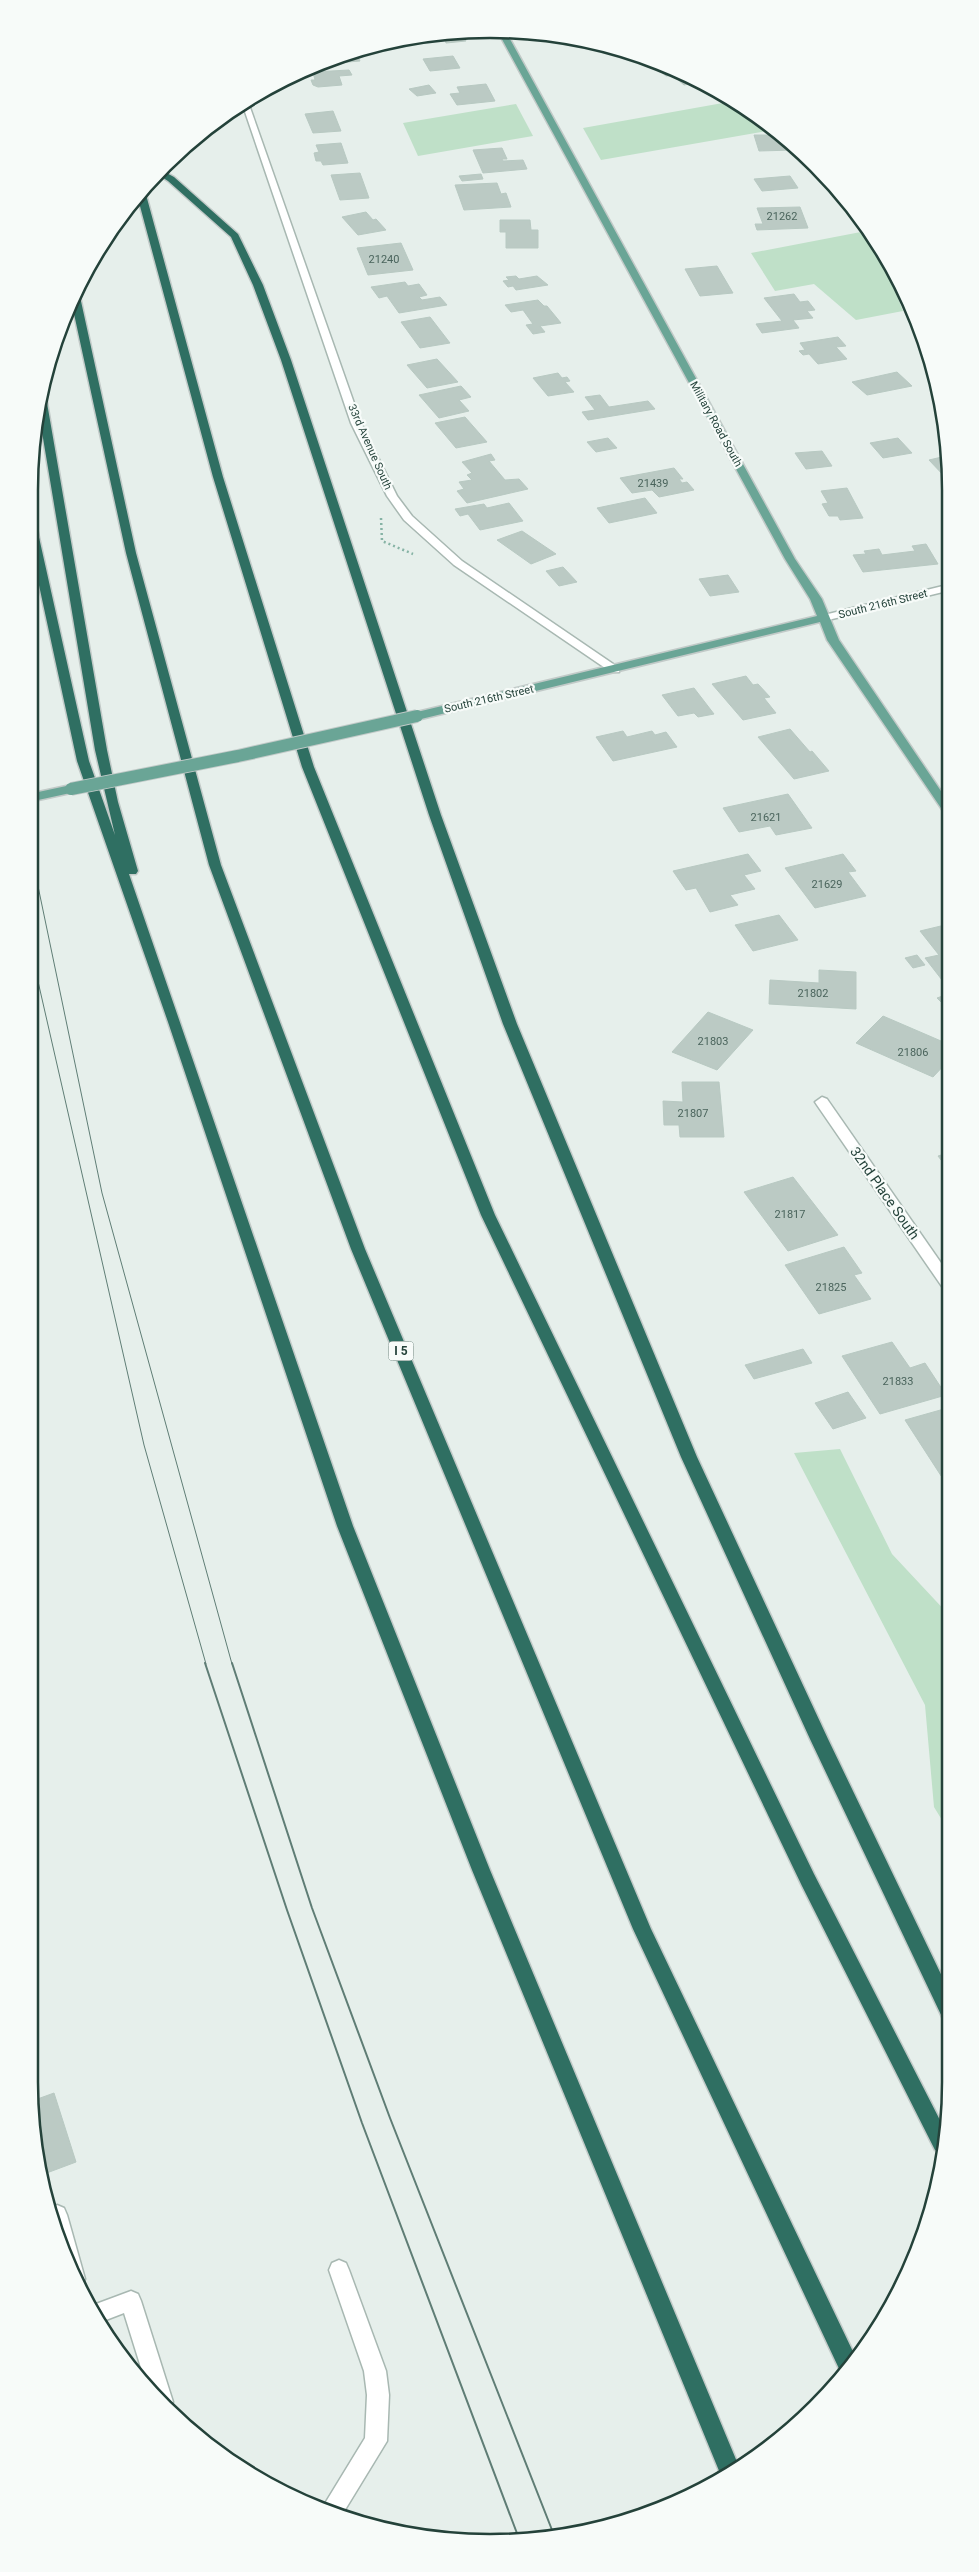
<svg xmlns="http://www.w3.org/2000/svg" width="979" height="2572" viewBox="0 0 979 2572" font-family="Roboto,sans-serif">
	<rect width="100%" height="100%" fill="#e6efeb"/>
	<g fill="#bfe0c8">
		<polygon points="734,101 745,106 772,130 601,160 583,128"/>
		<polygon points="516,104 533,136 418,156 403,123"/>
		<polygon points="866,231 877,246 903,311 856,320 814,284 775,291 751,253"/>
		<polygon points="840,1449 892,1554 949,1615 950,1833 934,1807 925,1705 794,1453"/>
	</g>
	<g fill="#bbcac4" stroke="#b8c9c2">
		<polygon points="461,32 466,41 446,43 444,38 419,40 417,36 430,33"/>
		<polygon points="348,52 349,54 356,53 360,61 335,63 332,57"/>
		<polygon points="453,56 460,68 430,71 423,59"/>
		<polygon points="654,66 656,66 675,75 666,76"/>
		<polygon points="349,70 352,75 339,76 342,85 318,87 313,85 311,80 315,80 313,72"/>
		<polygon points="681,77 694,83 684,85 676,78"/>
		<polygon points="486,84 495,101 457,105 450,94 460,93 457,87"/>
		<polygon points="429,85 436,93 417,96 409,89"/>
		<polygon points="333,111 341,131 313,133 305,114"/>
		<polygon points="754,135 776,135 778,140 784,140 794,150 759,151"/>
		<polygon points="341,143 348,163 323,165 321,161 316,161 314,153 319,152 316,145"/>
		<polygon points="502,148 507,159 502,159 503,161 523,160 527,169 483,173 473,150"/>
		<polygon points="360,173 369,198 340,200 331,175"/>
		<polygon points="481,174 483,179 462,181 459,176"/>
		<polygon points="790,176 798,188 762,191 754,179"/>
		<polygon points="497,183 501,194 506,193 511,207 464,210 455,185"/>
		<polygon points="800,207 808,228 757,230 755,224 763,224 757,208"/>
		<polygon points="366,212 373,220 376,219 386,230 358,235 342,217"/>
		<polygon points="500,220 530,220 531,230 538,230 538,248 506,248 506,232 500,232"/>
		<polygon points="401,243 413,270 368,275 357,248"/>
		<polygon points="717,266 733,293 700,296 685,269"/>
		<polygon points="516,276 519,279 537,276 548,285 516,290 513,286 508,287 503,281 509,280 506,277"/>
		<polygon points="405,282 408,286 419,284 427,295 419,297 422,300 440,297 447,305 399,313 387,296 379,298 371,287"/>
		<polygon points="794,294 800,302 808,301 815,310 807,311 813,318 793,320 799,328 762,333 756,324 782,321 764,298"/>
		<polygon points="538,300 544,306 547,306 561,323 540,326 545,332 533,334 526,325 533,324 523,310 511,312 505,305"/>
		<polygon points="430,317 450,343 420,348 401,322"/>
		<polygon points="838,337 846,346 836,347 847,359 818,364 809,354 803,355 799,351 805,350 800,343"/>
		<polygon points="437,359 458,382 427,388 407,365"/>
		<polygon points="897,372 912,386 867,395 852,382"/>
		<polygon points="558,373 562,378 567,377 570,381 565,382 574,392 548,396 533,378"/>
		<polygon points="461,386 471,397 459,400 469,411 439,418 419,395"/>
		<polygon points="600,395 609,407 648,401 655,409 588,420 582,412 595,410 585,397"/>
		<polygon points="465,417 487,442 456,448 435,423"/>
		<polygon points="608,438 617,448 596,452 587,442"/>
		<polygon points="898,438 912,453 883,458 870,443"/>
		<polygon points="822,451 832,466 806,469 795,453"/>
		<polygon points="491,454 495,460 489,461 505,480 519,479 528,489 467,503 457,491 464,489 459,482 472,480 467,475 472,473 462,462"/>
		<polygon points="946,456 946,478 929,460"/>
		<polygon points="674,468 683,479 679,479 682,483 687,482 694,490 659,497 652,490 632,493 620,478"/>
		<polygon points="847,488 863,518 840,520 838,516 829,516 822,504 828,503 821,491"/>
		<polygon points="645,498 657,513 609,523 597,508"/>
		<polygon points="509,503 523,521 480,530 468,514 460,516 455,509 484,504 487,508"/>
		<polygon points="522,531 556,554 531,564 497,540"/>
		<polygon points="926,544 938,564 863,572 853,555 866,554 864,551 879,549 882,555 915,551 912,546"/>
		<polygon points="563,567 577,582 559,586 546,571"/>
		<polygon points="728,575 739,592 710,596 699,579"/>
		<polygon points="746,676 753,685 758,684 770,697 764,698 776,713 743,720 712,684"/>
		<polygon points="694,688 714,714 698,717 694,713 678,716 662,695"/>
		<polygon points="790,729 810,752 812,751 829,771 794,779 758,737"/>
		<polygon points="623,731 627,737 652,731 655,735 666,732 677,747 613,761 596,737"/>
		<polygon points="788,794 812,828 776,835 770,826 739,832 723,808"/>
		<polygon points="748,854 761,871 744,875 755,889 730,895 738,905 710,912 696,888 686,890 673,871"/>
		<polygon points="843,854 856,871 848,872 866,896 815,908 785,868"/>
		<polygon points="779,915 798,940 753,951 735,925"/>
		<polygon points="945,925 947,928 948,978 942,980 925,958 939,955 920,931"/>
		<polygon points="917,955 925,965 913,968 905,958"/>
		<polygon points="819,970 856,972 856,1009 769,1004 770,980 819,983"/>
		<polygon points="948,994 948,1007 946,1007 937,998"/>
		<polygon points="708,1012 753,1030 717,1070 672,1052"/>
		<polygon points="883,1016 948,1044 948,1061 933,1077 856,1043"/>
		<polygon points="682,1082 719,1082 724,1137 680,1137 679,1125 664,1125 663,1101 683,1102"/>
		<polygon points="948,1153 948,1169 938,1156"/>
		<polygon points="793,1177 838,1235 788,1251 744,1192"/>
		<polygon points="844,1247 862,1273 854,1275 871,1299 819,1314 785,1265"/>
		<polygon points="892,1342 910,1368 925,1363 946,1395 880,1414 842,1356"/>
		<polygon points="803,1349 812,1363 754,1379 745,1365"/>
		<polygon points="848,1392 866,1418 833,1429 815,1403"/>
		<polygon points="944,1409 949,1417 949,1484 947,1485 905,1420"/>
		<polygon points="54,2093 76,2162 44,2174 32,2101"/>
		<polygon points="116,2337 123,2358 110,2340"/>
	</g>
	<g fill="none" stroke-linecap="round" stroke-linejoin="round">
		<defs>
			<g id="minor">
				<polygon points="247,99 361,423 397,496 412,516 462,561 619,668 619,672 611,672 454,565 404,520 387,496 351,423 242,103"/>
				<polygon points="947,585 947,591 824,621 818,618 820,616"/>
				<polygon points="822,1097 827,1099 948,1273 948,1289 943,1288 817,1105 815,1102"/>
				<polygon points="57,2205 64,2208 67,2215 85,2279 82,2286 79,2287 53,2231 50,2209"/>
				<polygon points="339,2260 346,2263 349,2270 386,2371 389,2395 387,2441 340,2518 321,2510 365,2438 367,2395 364,2371 329,2270 332,2263"/>
				<polygon points="131,2291 138,2294 141,2301 173,2402 170,2408 148,2390 124,2313 98,2323 88,2307"/>
			</g>
			<g id="major">
				<polygon points="497,30 505,30 795,559 822,599 839,640 947,800 947,812 943,811 827,640 820,622 417,720 411,716 417,712 817,616 810,599 785,559"/>
				<polygon points="71,785 77,789 75,792 29,802 29,794"/>
			</g>
			<g id="highway">
				<polygon points="161,170 174,177 238,234 263,285 291,360 441,815 517,1024 697,1457 828,1739 950,1993 950,2021 943,2019 810,1739 681,1457 503,1024 429,815 281,360 253,285 231,237 168,181 157,174"/>
				<polygon points="143,189 145,191 223,477 314,767 495,1215 814,1874 944,2128 941,2153 935,2150 802,1886 481,1215 302,767 213,477 137,195"/>
				<polygon points="75,289 79,292 136,553 221,865 365,1249 651,1929 857,2360 842,2375 633,1929 351,1249 209,865 126,553 71,300"/>
				<polygon points="41,394 46,397 107,750 118,802 138,871 136,874 129,874 353,1526 490,1870 740,2469 722,2478 472,1870 337,1526 168,1022 77,761 29,539 29,512 34,515 89,761 115,835 95,750 39,414"/>
			</g>
		</defs>
		<use href="#minor" stroke="#a8b8b2" stroke-width="3"/>
		<use href="#major" stroke="#c2cac8" stroke-width="3"/>
		<use href="#highway" stroke="#c2cac8" stroke-width="3"/>
		<polyline stroke="#86b3a5" stroke-width="2.5" stroke-dasharray="2 3" stroke-linecap="butt" points="381,518 382,541 413,554"/>
		<use href="#minor" fill="#fff" fill-rule="evenodd"/>
		<use href="#major" fill="#6aa596" fill-rule="evenodd"/>
		<use href="#highway" fill="#2f6f62" fill-rule="evenodd"/>
		<g stroke="#5f7d75" stroke-width="1">
			<polyline points="29,843 102,1193 232,1664"/>
			<polyline points="29,942 144,1445 206,1664"/>
		</g>
		<g stroke="#5f7d75" stroke-width="2">
			<polyline points="205,1663 287,1910 362,2123 518,2536"/>
			<polyline points="232,1663 312,1908 390,2118 554,2535"/>
		</g>
		<defs>
			<polyline id="major-bridge" points="71,789 238,756 417,716"/>
		</defs>
		<use href="#major-bridge" stroke="#c2cac8" stroke-width="14" stroke-linecap="butt"/>
		<use href="#major-bridge" stroke="#6aa596" stroke-width="12"/>
	</g>
	<g text-anchor="middle" dominant-baseline="central" stroke-width="4.5" stroke-linejoin="round" paint-order="stroke">
		<g font-size="11" fill="#4a645c">
			<text x="782" y="216">21262</text>
			<text x="384" y="259">21240</text>
			<text x="653" y="483">21439</text>
			<text x="766" y="817">21621</text>
			<text x="827" y="884">21629</text>
			<text x="813" y="993">21802</text>
			<text x="713" y="1041">21803</text>
			<text x="913" y="1052">21806</text>
			<text x="693" y="1113">21807</text>
			<text x="790" y="1214">21817</text>
			<text x="831" y="1287">21825</text>
			<text x="898" y="1381">21833</text>
		</g>
		<g font-size="11" fill="#24423a" stroke="#f7fbf9">
			<text transform="translate(716 424) rotate(61)">Military Road South</text>
			<text transform="translate(370 447) rotate(66)">33rd Avenue South</text>
			<text transform="translate(883 604) rotate(-14)">South 216th Street</text>
			<text transform="translate(489 699) rotate(-13)">South 216th Street</text>
		</g>
		<rect fill="#f7fbf9" stroke="#637a73" stroke-width="1" x="388.5" y="1341.5" width="25" height="19" rx="4"/>
		<g font-size="12" font-weight="bold" fill="#24423a">
			<text x="401" y="1351">I 5</text>
		</g>
		<g font-size="14" fill="#24423a" stroke="#f7fbf9">
			<text transform="translate(885 1193) rotate(55)">32nd Place South</text>
		</g>
	</g>
	<path d="M0 0H979V2572H0ZM490 38H490A452 452 0 0 1 942 490V2082A452 452 0 0 1 490 2534H490A452 452 0 0 1 38 2082V490A452 452 0 0 1 490 38Z" fill="#f7fbf9" fill-rule="evenodd"/>
	<path fill="none" stroke="#24423a" stroke-width="2.5" d="M490 38H490A452 452 0 0 1 942 490V2082A452 452 0 0 1 490 2534H490A452 452 0 0 1 38 2082V490A452 452 0 0 1 490 38Z"/>
</svg>
